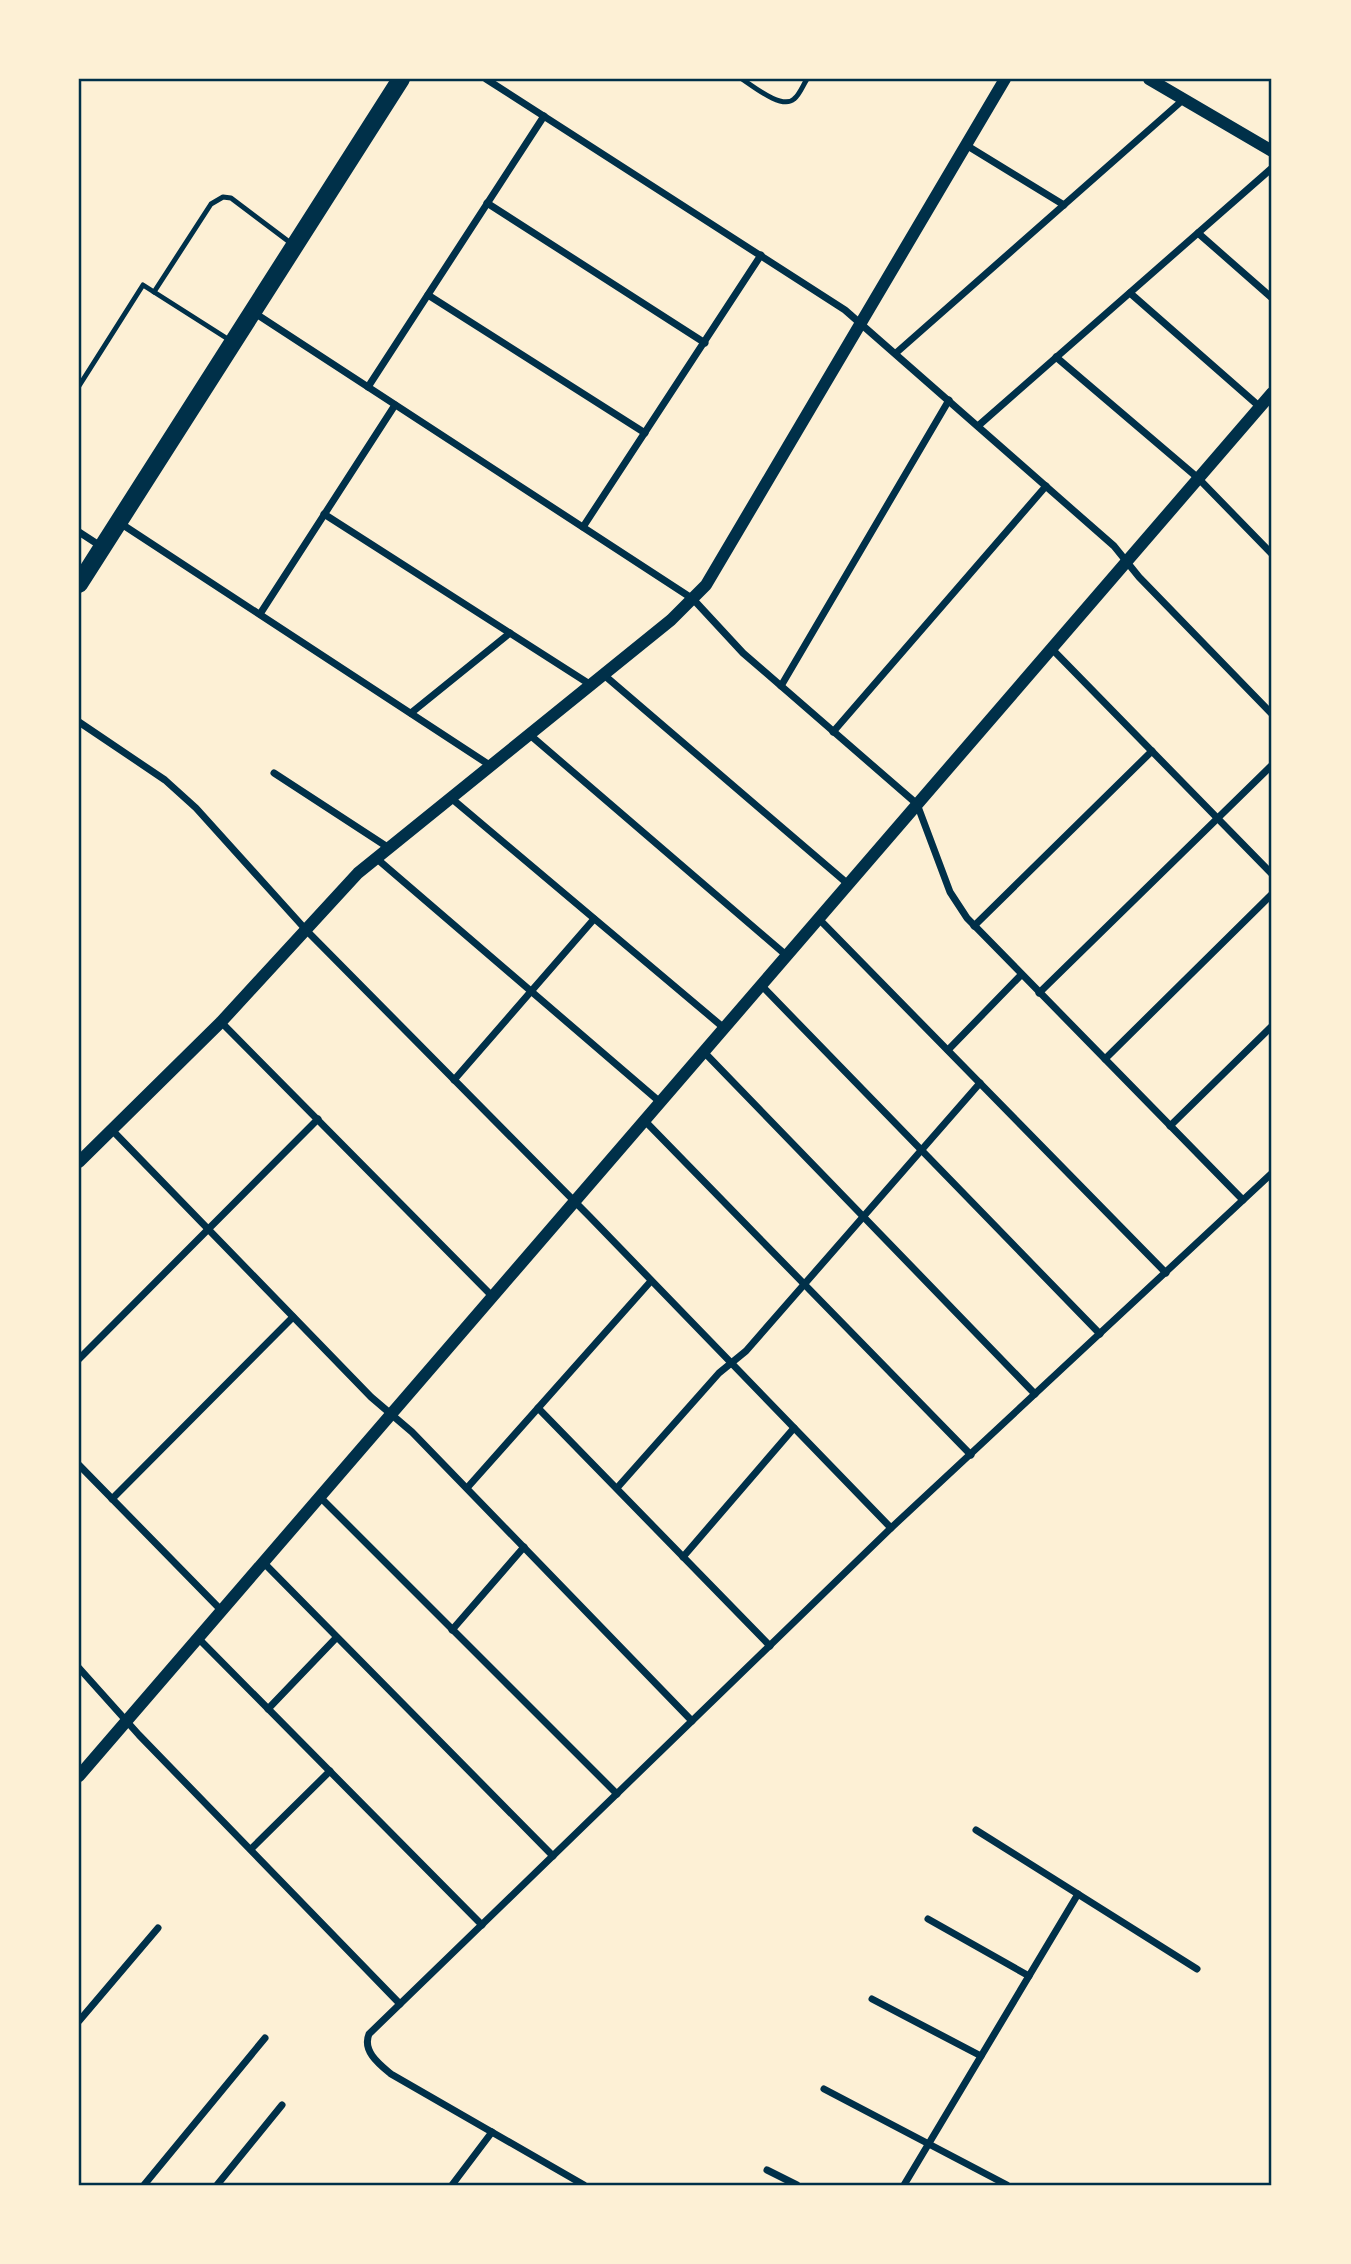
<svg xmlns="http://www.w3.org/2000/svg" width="1351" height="2264" viewBox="0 0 1351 2264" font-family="'Exo 2',sans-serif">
	<rect width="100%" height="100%" fill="#fdf0d5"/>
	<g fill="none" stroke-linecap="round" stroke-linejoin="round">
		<g stroke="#003049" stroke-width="5">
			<path d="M742,79C753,86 782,110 794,99C800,94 803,85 807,79"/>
			<polyline points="154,292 211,204 223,197 231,198 292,244"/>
			<polyline points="79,386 143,285 231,341"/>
		</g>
		<g stroke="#003049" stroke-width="7">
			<polyline points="486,79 845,310 1114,546 1139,577 1272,714"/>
			<polyline points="966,145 1064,205"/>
			<polyline points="487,203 705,343"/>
			<polyline points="1198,233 1272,298"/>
			<polyline points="1130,293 1260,407"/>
			<polyline points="428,295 645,433"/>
			<polyline points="253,312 693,599 743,653 917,804 950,892 967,918 1243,1200"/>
			<polyline points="896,353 1184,99"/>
			<polyline points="1056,357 1198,478 1272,554"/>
			<polyline points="368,387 544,116"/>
			<polyline points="978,426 1272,168"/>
			<polyline points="324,514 591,685"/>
			<polyline points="120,523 491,766"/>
			<polyline points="583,527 761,255"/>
			<polyline points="79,532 102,547"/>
			<polyline points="260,614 395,405"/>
			<polyline points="1051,648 1272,874"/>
			<polyline points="604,675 848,884"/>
			<polyline points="781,686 949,400"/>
			<polyline points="411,713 510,633"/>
			<polyline points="79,722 165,780 196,808 307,931 590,1217 891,1528"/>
			<polyline points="833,732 1046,486"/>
			<polyline points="530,735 786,955"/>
			<polyline points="274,773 389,848"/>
			<polyline points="451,798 724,1028"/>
			<polyline points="376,858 660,1102"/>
			<polyline points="818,918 1166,1273"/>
			<polyline points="974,926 1152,751"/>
			<polyline points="761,985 1100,1334"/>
			<polyline points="1039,993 1272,765"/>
			<polyline points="221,1022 492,1296"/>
			<polyline points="948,1050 1021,975"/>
			<polyline points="703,1051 1035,1394"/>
			<polyline points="1105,1059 1272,894"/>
			<polyline points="454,1080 594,919"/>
			<polyline points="644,1120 971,1455"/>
			<polyline points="1170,1126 1272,1026"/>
			<polyline points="112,1130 371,1397 412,1432 692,1721"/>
			<polyline points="79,1359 318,1119"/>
			<polyline points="538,1408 770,1646"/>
			<polyline points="79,1465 221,1610"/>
			<polyline points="467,1488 651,1281"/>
			<polyline points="617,1488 719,1373 746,1351 980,1083"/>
			<polyline points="320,1497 617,1794"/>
			<polyline points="112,1499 293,1317"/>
			<polyline points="683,1557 794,1428"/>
			<polyline points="263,1562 553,1856"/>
			<polyline points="452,1630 524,1547"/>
			<polyline points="198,1638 482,1925"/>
			<polyline points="79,1668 139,1735 400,2004"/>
			<polyline points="268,1709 336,1638"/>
			<polyline points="976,1830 1197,1969"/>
			<polyline points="251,1849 330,1771"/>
			<polyline points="928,1919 1029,1976"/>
			<polyline points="872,1999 981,2056"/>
			<polyline points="79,2021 158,1928"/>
			<polyline points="824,2089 1007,2185"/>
			<polyline points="767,2170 797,2185"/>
			<polyline points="144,2185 265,2038"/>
			<polyline points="217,2185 282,2105"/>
			<polyline points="452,2185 492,2132"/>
			<path d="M584,2185L391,2074C379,2064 362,2051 369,2034L891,1528L1272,1173"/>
			<polyline points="904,2185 1078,1894"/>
		</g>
		<g stroke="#003049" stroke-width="12">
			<polyline points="1149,79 1272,151"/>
			<polyline points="79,1162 221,1022 358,873 671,620 706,585 1005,79"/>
			<polyline points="79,1776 1272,393"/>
		</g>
		<polyline stroke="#003049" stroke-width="18" points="79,584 401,79"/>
	</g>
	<rect width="1351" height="2264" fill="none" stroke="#fdf0d5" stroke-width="161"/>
	<rect x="80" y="80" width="1190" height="2104" fill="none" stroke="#003049" stroke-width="2.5"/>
</svg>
